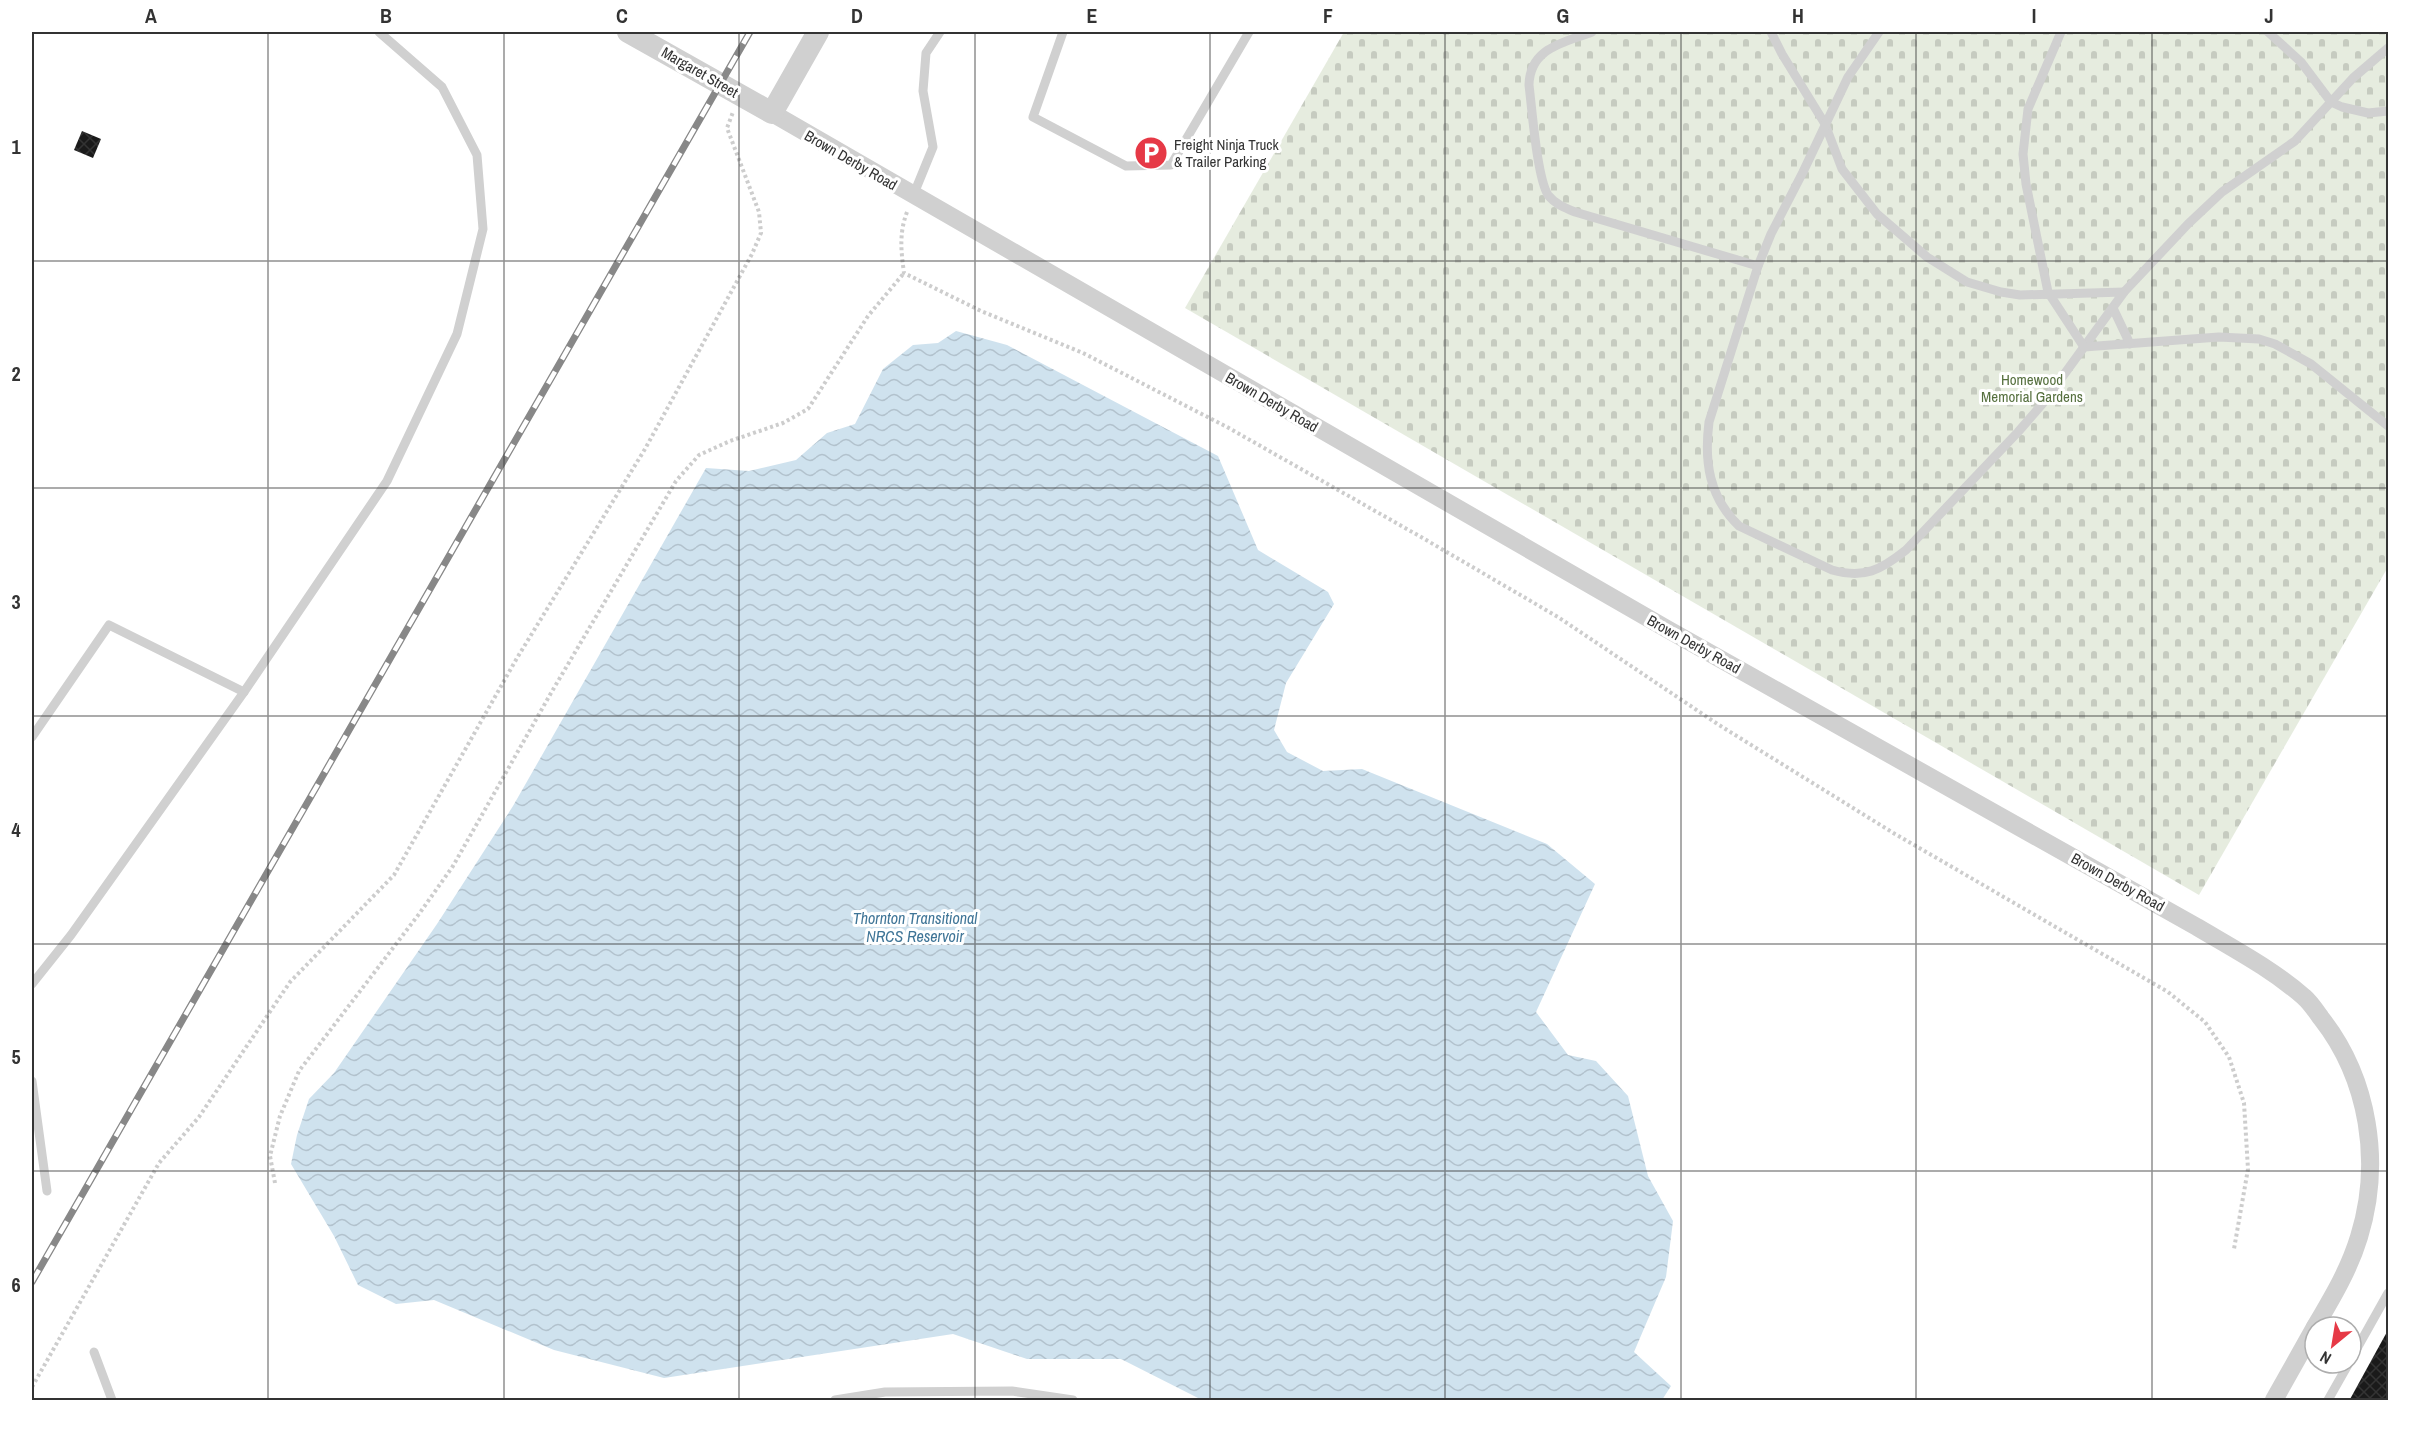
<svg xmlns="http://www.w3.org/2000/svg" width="2420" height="1432" viewBox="0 0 2420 1432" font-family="'Archivo Narrow',sans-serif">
	<defs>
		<pattern id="cemetery-stones" width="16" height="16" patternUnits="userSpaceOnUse" patternTransform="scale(1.5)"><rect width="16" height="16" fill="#e6ecdf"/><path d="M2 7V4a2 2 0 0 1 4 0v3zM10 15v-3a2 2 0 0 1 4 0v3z" fill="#c6cbc0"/></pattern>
		<pattern id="water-waves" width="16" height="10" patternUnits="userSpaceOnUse" patternTransform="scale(1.5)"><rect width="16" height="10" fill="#cfe2ee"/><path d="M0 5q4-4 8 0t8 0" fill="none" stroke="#b2c2cd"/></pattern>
		<pattern id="building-cross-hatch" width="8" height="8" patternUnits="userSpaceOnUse" patternTransform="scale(1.5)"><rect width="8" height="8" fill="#1a1a1a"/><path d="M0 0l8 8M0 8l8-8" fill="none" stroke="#333"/></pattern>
	</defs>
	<rect width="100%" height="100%" fill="#fff"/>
	<polygon fill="url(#cemetery-stones)" points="1344,32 2388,32 2388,567 2199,895 1185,308"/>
	<polygon fill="url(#water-waves)" points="956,331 1007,345 1218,456 1258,550 1328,592 1334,604 1286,683 1274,730 1287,752 1323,771 1362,769 1547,844 1595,884 1536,1012 1568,1055 1596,1061 1628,1096 1648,1176 1673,1221 1666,1277 1634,1352 1671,1386 1662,1400 1202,1400 1121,1359 1027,1359 953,1334 664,1378 554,1350 434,1300 396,1304 358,1285 334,1236 291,1164 297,1135 309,1099 334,1073 437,924 513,806 706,468 749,471 796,460 827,433 855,424 883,369 913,345 938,343"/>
	<g fill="url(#building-cross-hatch)">
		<polygon points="82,131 101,139 93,158 74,150"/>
		<polygon points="2388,1330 2388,1401 2349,1401"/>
	</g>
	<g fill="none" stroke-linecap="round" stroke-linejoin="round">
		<g stroke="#cdcdcd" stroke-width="4" stroke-dasharray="3 3" stroke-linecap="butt">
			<path d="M907,212C899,233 901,251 904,273L981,311L1083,353L1227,427L1421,537L1558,617L1719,725L1895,834L2168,992L2205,1022L2229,1057L2244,1103L2248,1169L2234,1249"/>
			<polyline points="275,1183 270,1156 280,1116 299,1071 419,914 453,866 551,693 676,481 699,455 730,441 783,423 808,409 868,316 904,273"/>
			<polyline points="32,1387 159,1163 199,1117 290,982 394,875 517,658 645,449 752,254 761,233 759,212 727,128 733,112"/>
		</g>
		<g stroke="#d0d0d0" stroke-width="9">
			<polyline points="1063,32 1033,117 1126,166 1171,165 1249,32"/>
			<path d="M1592,32C1563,43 1530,48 1529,85C1532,109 1537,177 1548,195C1555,204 1565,208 1575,212L1758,266"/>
			<polyline points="1771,32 1782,54 1825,124 1842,169 1877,214 1927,257 1967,282 2001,292 2020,295 2124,292"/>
			<path d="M1879,32L1848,77L1803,172L1771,234L1758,266L1709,422C1704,462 1709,497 1739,526L1832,570C1864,579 1881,570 1906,550L2018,432L2044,402L2124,292L2188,224L2222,192L2295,141L2353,78L2388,48"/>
			<polyline points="2061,32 2028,109 2023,154 2026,184 2048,292 2084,347 2219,337 2259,339 2275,344 2311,364 2388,426"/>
			<polyline points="2268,32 2301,62 2331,102 2342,107 2368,113 2388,111"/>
			<polyline points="913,196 933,147 923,91 926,53 940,32"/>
			<polyline points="2113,308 2130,344"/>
			<polyline points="32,737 109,625 244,692"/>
			<polyline points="32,984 71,935 244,692 387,481 457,334 483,229 477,155 442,87 379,32"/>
			<polyline points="32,1081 47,1191"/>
			<polyline points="94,1352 112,1400"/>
			<polyline points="2351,1359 2388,1293"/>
			<polyline points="835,1400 885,1392 1012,1391 1073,1400"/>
			<polyline points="2328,1400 2349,1363"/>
		</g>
		<g stroke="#d0d0d0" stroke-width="18">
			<path d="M772,113L1667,629L2197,927C2234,949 2272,969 2304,997C2310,1002 2316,1011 2321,1018C2369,1079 2382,1163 2359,1237C2349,1270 2332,1298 2315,1327"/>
			<polyline points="2274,1400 2315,1327"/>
		</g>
		<polyline stroke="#d0d0d0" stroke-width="22" points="628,32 772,113 818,32"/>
		<defs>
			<polyline id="rail" points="32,1282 750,32"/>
		</defs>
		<use href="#rail" stroke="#888" stroke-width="7"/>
		<use href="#rail" stroke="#fff" stroke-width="4.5" stroke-dasharray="14" stroke-linecap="butt"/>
	</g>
	<path fill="none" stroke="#333" stroke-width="1.5" stroke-opacity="0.55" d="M268,32V1400M504,32V1400M739,32V1400M975,32V1400M1210,32V1400M1445,32V1400M1681,32V1400M1916,32V1400M2152,32V1400M32,261H2388M32,488H2388M32,716H2388M32,944H2388M32,1171H2388"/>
	<defs>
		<symbol id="parking-disc" viewBox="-11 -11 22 22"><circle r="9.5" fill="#e63946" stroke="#fff"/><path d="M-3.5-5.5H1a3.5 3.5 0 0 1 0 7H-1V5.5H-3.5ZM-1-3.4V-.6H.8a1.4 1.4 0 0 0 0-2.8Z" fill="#fff"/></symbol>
	</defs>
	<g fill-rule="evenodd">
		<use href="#parking-disc" x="1132" y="134" width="38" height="38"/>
	</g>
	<g text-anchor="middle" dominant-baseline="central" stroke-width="6" stroke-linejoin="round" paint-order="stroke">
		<g font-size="15" fill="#333" stroke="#fff">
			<text transform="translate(700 72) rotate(30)">Margaret Street</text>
			<text transform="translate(851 160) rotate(30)">Brown Derby Road</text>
			<text transform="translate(1272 402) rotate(30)">Brown Derby Road</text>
			<text transform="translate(1694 644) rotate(29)">Brown Derby Road</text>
			<text transform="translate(2118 882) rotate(29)">Brown Derby Road</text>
		</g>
		<g font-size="15" fill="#333" stroke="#fff" text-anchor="start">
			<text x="1174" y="144">Freight Ninja Truck<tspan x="1174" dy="17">&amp; Trailer Parking</tspan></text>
		</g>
		<g font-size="15" fill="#56703f" stroke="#fff">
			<text x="2032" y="379">Homewood<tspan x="2032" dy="17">Memorial Gardens</tspan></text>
		</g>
		<g font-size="16" font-style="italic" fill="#3f7597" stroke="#fff">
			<text x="915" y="918">Thornton Transitional<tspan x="915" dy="18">NRCS Reservoir</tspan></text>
		</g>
	</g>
	<rect width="2420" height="1432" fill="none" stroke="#ffffff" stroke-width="66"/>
	<g transform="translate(2333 1345) rotate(210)"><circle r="28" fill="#ffffff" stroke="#adadad" stroke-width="1.5"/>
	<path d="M0-4.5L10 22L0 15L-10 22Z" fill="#e63946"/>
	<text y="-9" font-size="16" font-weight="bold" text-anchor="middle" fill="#333333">N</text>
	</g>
	<rect x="33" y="33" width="2354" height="1366" fill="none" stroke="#333" stroke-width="2"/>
	<g font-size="20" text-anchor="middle" font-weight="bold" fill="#333">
		<text x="151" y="23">A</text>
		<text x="386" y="23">B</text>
		<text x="622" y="23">C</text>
		<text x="857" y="23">D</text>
		<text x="1092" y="23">E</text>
		<text x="1328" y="23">F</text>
		<text x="1563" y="23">G</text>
		<text x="1798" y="23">H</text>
		<text x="2034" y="23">I</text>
		<text x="2269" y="23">J</text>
		<text x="16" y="154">1</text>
		<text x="16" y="381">2</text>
		<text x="16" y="609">3</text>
		<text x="16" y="837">4</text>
		<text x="16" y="1064">5</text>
		<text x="16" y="1292">6</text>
	</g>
</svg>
